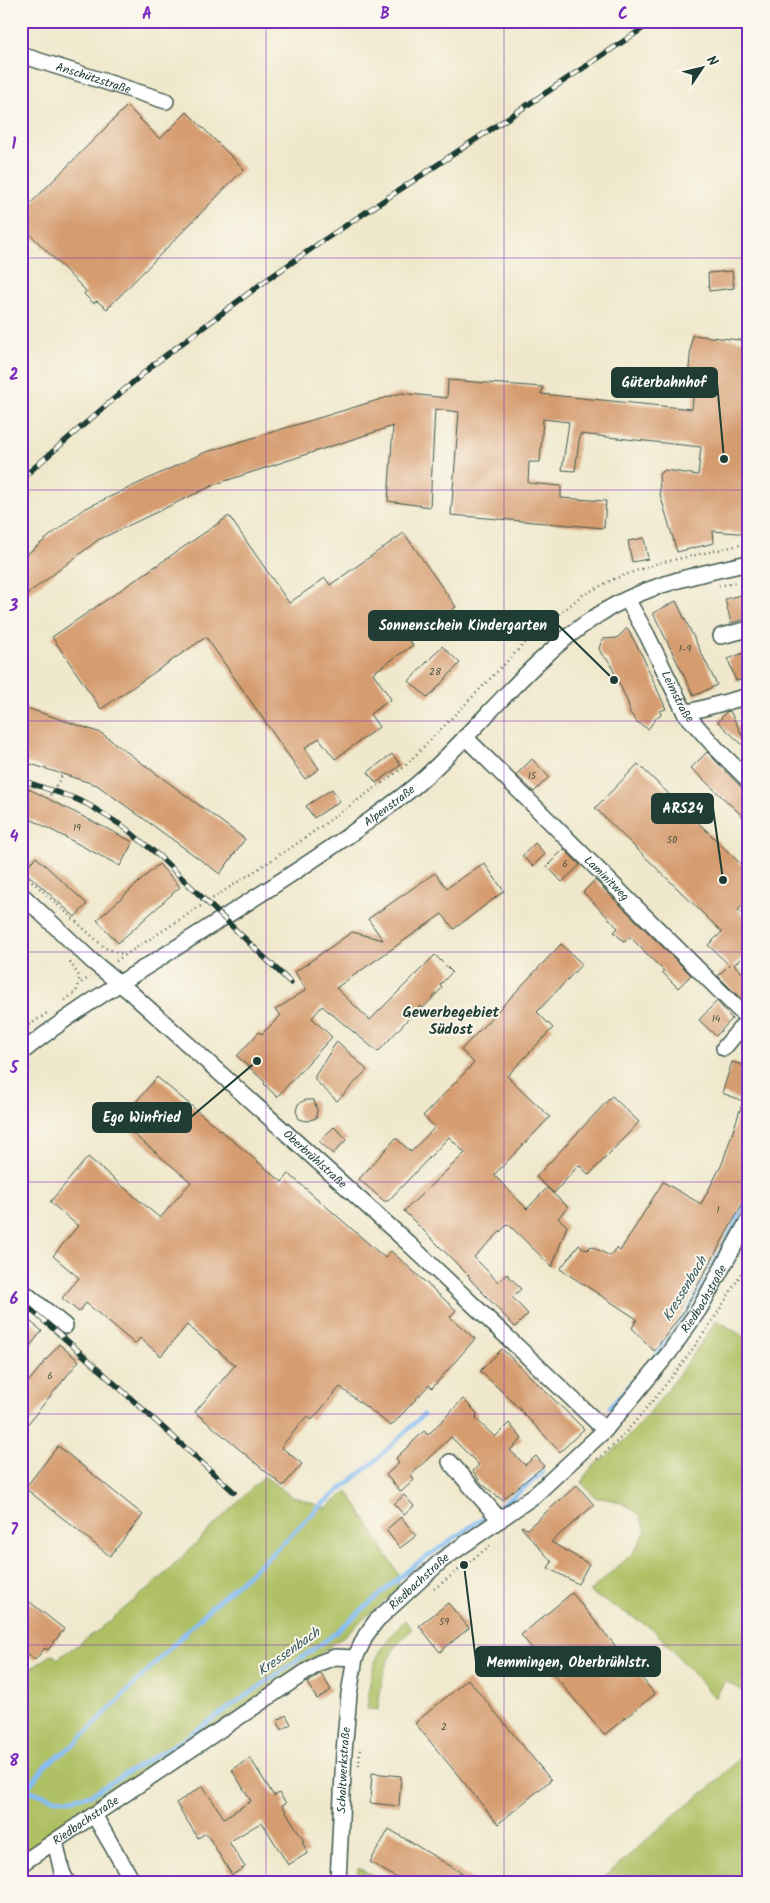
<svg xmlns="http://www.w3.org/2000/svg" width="770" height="1903" viewBox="0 0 770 1903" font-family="Kalam,sans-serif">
	<rect width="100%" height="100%" fill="#fbf7ec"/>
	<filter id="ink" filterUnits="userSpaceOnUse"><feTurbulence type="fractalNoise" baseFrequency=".02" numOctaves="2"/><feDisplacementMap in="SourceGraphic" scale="10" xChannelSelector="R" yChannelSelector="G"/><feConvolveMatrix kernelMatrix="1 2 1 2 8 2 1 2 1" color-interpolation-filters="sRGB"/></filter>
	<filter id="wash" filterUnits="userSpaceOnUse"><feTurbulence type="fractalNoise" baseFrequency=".0096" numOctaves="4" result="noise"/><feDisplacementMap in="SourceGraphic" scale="20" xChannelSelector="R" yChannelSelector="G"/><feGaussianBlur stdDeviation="1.12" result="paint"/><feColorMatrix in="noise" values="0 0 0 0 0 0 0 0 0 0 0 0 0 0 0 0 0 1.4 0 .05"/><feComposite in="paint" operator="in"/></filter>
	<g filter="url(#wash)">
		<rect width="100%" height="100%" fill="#efe8cc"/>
		<g fill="#aec064" stroke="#667e4c">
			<path d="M717,1320L749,1340V1694L725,1681L715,1698L652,1628L589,1592L633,1553L646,1531C644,1527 642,1520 640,1516C631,1504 610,1498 596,1498L582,1483C586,1468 600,1462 611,1453C651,1417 686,1364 717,1320Z"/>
			<polygon points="264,1476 290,1495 326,1508 348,1491 400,1577 396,1591 340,1639 303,1666 27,1853 21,1853 21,1675 53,1654 57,1659 99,1630 162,1577"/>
			<path d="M405,1620L412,1629C383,1656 383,1672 378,1710L367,1709C370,1668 376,1649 405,1620Z"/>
			<polygon points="749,1748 749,1882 599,1882 678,1812 711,1787"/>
			<polygon points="358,1868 387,1882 357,1882"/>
		</g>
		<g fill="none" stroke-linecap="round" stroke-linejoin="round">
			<g stroke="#82bbf3" stroke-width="4.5">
				<polyline points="610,1407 658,1353 686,1315 749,1199"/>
				<polyline points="27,1790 55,1799 70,1799 90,1795 185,1738 328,1639 412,1567 502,1505 543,1473"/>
				<polyline points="21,1796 46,1765 76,1743 211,1607 276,1550 319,1507 373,1463 423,1415"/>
			</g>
		</g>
		<g id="blocks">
			<g fill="#d59c70">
				<polygon points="127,106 160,139 187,112 244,169 107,309 97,301 93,303 84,294 86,291 21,225 21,213"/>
				<polygon points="732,271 734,288 709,291 708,273"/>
				<polygon points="692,335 749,341 749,534 713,531 714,543 677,552 660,494 659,474 665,470 698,475 701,447 580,434 575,471 562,470 569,422 543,419 540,462 529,462 528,483 561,486 561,498 606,501 604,528 451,515 459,412 435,409 430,507 388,501 393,426 216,484 98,540 21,599 21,559 82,510 203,453 401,393 447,398 448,380 543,387 541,394 692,409 695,379 688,379"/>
				<polygon points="229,516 289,603 325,578 330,585 404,533 456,607 409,640 413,645 373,673 391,699 370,714 379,727 335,759 319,738 305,748 319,769 305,779 206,637 101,709 52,637"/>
				<polygon points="644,538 648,559 632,562 628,541"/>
				<polygon points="749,593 749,618 731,623 725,599"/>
				<polygon points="676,601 717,685 694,696 653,613"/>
				<polygon points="627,628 642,655 666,709 660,711 661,715 658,716 648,729 637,722 630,713 628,703 609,661 602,655 599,649 602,639 617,638"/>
				<polygon points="442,646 460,663 428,698 409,681"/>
				<polygon points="749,651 749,678 736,681 728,659"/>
				<polygon points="21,706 101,733 245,839 220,874 97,785 21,761"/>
				<polygon points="730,711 749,749 748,750 718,722 726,712"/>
				<polygon points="707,752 742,788 749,791 749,822 691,768"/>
				<polygon points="392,754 401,765 376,783 368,772"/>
				<polygon points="532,759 549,777 534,792 516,775"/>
				<polygon points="638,764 749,872 749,899 738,910 749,920 749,950 734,965 749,979 749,990 740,998 718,976 729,965 708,945 722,932 595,808"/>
				<polygon points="21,785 133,842 120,866 21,814"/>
				<polygon points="332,789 340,801 314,818 306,806"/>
				<polygon points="535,843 545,854 533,866 522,856"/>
				<polygon points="564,849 580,865 562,882 547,866"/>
				<polygon points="36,857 87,904 75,917 23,870"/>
				<polygon points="484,863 504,891 454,929 442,914 336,988 370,1020 435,955 452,972 440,985 442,988 423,1008 420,1006 378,1052 322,1006 312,1018 332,1037 277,1097 264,1084 265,1082 237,1056 259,1032 262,1034 281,1015 275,1010 306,990 295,972 352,932 383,940 368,919 435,873 447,888"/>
				<polygon points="159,864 180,887 118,943 97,920"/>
				<polygon points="595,880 691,975 678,988 662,972 664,971 630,937 624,942 614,932 618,928 583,892"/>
				<polygon points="561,944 582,964 537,1012 553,1028 507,1076 550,1117 494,1175 527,1209 547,1188 568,1207 558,1218 567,1226 552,1267 508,1224 474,1257 498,1282 507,1274 521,1289 512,1297 528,1314 515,1327 469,1278 470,1277 404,1211 465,1153 449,1137 388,1201 384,1201 359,1179 396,1138 411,1152 435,1127 423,1116 474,1063 461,1050"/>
				<polygon points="717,1001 732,1019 716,1036 699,1020"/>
				<polygon points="337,1041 367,1070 337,1101 315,1080 315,1076"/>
				<polygon points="732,1062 749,1067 749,1192 682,1314 654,1351 632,1328 637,1319 560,1269 579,1245 587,1250 591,1246 610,1256 616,1248 620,1251 663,1182 701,1204 722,1164 743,1101 722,1093"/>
				<polygon points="157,1077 282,1182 289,1174 385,1258 391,1251 456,1310 450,1317 475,1339 432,1388 429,1385 391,1426 340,1387 312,1420 307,1416 281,1447 302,1464 283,1486 195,1412 235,1365 187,1325 161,1356 140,1338 135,1344 86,1303 79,1312 62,1298 79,1278 53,1256 78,1226 50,1202 88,1157 160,1218 191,1182 119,1122"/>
				<polygon points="612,1096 639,1122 589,1175 579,1165 554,1193 536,1177"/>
				<polygon points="305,1100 314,1100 317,1110 316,1118 307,1121 299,1119 296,1111 298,1104"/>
				<polygon points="334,1127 347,1139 333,1154 319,1141"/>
				<polygon points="21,1314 42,1331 21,1357"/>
				<polygon points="59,1344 79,1361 21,1432 21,1391"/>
				<polygon points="502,1349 584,1429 560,1452 509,1398 480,1371"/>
				<polygon points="463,1399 477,1413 476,1419 495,1437 509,1423 522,1439 510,1450 525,1465 536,1456 544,1466 502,1500 482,1484 473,1471 479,1465 451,1437 411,1475 414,1480 401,1492 386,1475 399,1463 396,1458 424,1431 428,1435"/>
				<polygon points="58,1446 143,1515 110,1556 25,1488"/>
				<polygon points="577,1485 594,1505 551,1542 589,1564 578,1584 548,1568 552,1562 521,1527 522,1526 527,1529"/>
				<polygon points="404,1495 414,1506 404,1515 394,1504"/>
				<polygon points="401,1517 416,1536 400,1548 386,1530"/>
				<polygon points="572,1593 655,1694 604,1735 521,1635"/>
				<polygon points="21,1595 64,1629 48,1650 45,1648 35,1660 21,1648"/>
				<polygon points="448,1603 469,1628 440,1652 419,1626"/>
				<polygon points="321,1673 331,1690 317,1699 307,1683"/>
				<polygon points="468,1679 551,1780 498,1824 415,1723"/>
				<polygon points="286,1715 291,1724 282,1730 277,1721"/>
				<polygon points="250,1758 274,1796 279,1793 286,1803 282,1805 304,1841 302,1842 308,1853 288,1865 262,1822 229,1842 245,1867 232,1875 206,1833 198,1838 176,1803 203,1786 224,1818 251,1801 232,1770"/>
				<polygon points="372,1773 401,1776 399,1806 370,1803"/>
				<polygon points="389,1829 477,1882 403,1882 370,1862"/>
			</g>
		</g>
	</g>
	<g filter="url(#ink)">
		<use href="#blocks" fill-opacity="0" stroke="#3e574b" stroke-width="1"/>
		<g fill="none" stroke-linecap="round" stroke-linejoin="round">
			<defs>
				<g id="minor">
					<path id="s1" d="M21,55L166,101"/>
					<path id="s2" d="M627,599L647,635L685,713L716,748L749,781"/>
					<polyline points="721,636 749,629"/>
					<polyline points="685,713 749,696"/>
					<path id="s3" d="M465,737L748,1019"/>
					<path id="s4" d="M21,894L93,962L130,992L407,1242L605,1430"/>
					<polyline points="724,1048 749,1018"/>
					<path id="s5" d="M21,1053C64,1018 110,989 157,960C222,918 289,878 352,833C375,816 401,799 423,779C482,726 529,659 598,615C642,586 698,574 749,563"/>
					<polyline points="21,1290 65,1326"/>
					<polyline points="450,1462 500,1520"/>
					<polyline points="94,1815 133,1882"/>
					<polyline points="55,1841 62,1872 67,1882"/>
					<path id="s6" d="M21,1864L319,1663L335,1657L355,1658"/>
					<path id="s7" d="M338,1882L344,1752L349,1694L355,1658L366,1635L376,1621L442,1560L535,1495L605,1430L669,1353L700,1308L749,1219"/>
				</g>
			</defs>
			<use href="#minor" stroke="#3e574b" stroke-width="18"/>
			<g stroke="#3e574b" stroke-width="2.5" stroke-dasharray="1 4" stroke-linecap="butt">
				<polyline points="719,586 738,582"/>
				<polyline points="56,786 63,774"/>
				<polyline points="21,871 105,948 125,955"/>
				<polyline points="116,961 298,843 404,767 524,644 581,596 614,579 655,564 749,543"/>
				<polyline points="70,962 79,976 79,983"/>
				<polyline points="65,1000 76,992 79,984 90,977"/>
				<polyline points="21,1031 47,1013"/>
				<polyline points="21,1073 31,1065"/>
				<path d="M597,1459C617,1444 634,1423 650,1404C687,1359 723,1310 749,1258"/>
				<polyline points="434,1589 491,1545"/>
				<polyline points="359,1766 360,1749"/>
			</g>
			<use href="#minor" stroke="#fff" stroke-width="15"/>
			<defs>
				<g id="rail">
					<polyline points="21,479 153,365 261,284 324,240 654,21"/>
					<polyline points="21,780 71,797 87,804 124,827 158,855 291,983"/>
					<polyline points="21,1301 72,1345 234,1492"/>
				</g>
			</defs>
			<use href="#rail" stroke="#1f3d34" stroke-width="5.5"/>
			<use href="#rail" stroke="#fbf7ec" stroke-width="4" stroke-dasharray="11" stroke-linecap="butt"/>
			<polyline stroke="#3e574b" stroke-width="2.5" stroke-dasharray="1 4" stroke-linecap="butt" points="50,795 56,786"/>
		</g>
	</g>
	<path fill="none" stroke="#7b2cbf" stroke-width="1" stroke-opacity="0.55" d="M266,21V1882M504,21V1882M21,258H749M21,490H749M21,721H749M21,952H749M21,1182H749M21,1414H749M21,1645H749"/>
	<g text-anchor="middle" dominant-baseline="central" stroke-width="4" stroke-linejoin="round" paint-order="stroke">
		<g font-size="10" fill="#4c5543">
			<text x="685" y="649">1-9</text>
			<text x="435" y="672">28</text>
			<text x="532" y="776">15</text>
			<text x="77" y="828">19</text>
			<text x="672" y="840">50</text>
			<text x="565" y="864">6</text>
			<text x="716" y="1019">14</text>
			<text x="718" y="1210">1</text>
			<text x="50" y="1376">6</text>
			<text x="444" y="1622">59</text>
			<text x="444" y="1727">2</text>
		</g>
		<g font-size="12" fill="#1f3d34" stroke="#fbf7ec">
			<text stroke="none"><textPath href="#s1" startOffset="76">Anschützstraße</textPath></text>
			<text stroke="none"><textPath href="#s2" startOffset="110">Leimstraße</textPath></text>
			<text stroke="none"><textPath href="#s5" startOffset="444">Alpenstraße</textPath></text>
			<text stroke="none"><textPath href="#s3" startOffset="200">Laminitweg</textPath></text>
			<text stroke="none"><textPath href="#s4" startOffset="396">Oberbrühlstraße</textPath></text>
			<text stroke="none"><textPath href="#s7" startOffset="731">Riedbachstraße</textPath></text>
			<text stroke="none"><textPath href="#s7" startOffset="326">Riedbachstraße</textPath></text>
			<text stroke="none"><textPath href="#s7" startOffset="112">Schaltwerkstraße</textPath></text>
			<text stroke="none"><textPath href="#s6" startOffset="78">Riedbachstraße</textPath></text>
		</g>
		<g font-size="14" font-style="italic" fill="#385c64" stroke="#fbf7ec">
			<text transform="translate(685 1289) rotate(-59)">Kressenbach</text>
			<text transform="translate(289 1652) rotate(-35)">Kressenbach</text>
		</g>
		<g font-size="15" font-weight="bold" fill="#1f3d34" stroke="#fbf7ec">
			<text x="451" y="1013">Gewerbegebiet<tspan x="451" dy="17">Südost</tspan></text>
		</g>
	</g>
	<path fill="none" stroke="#1f3d34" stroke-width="2" d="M724 459L717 382M614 680L558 625M723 880L713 808M257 1061L191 1117M464 1565L476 1662"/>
	<g fill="#1f3d34" stroke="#fbf7ec" stroke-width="2">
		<circle cx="724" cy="459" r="5"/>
		<circle cx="614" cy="680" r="5"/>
		<circle cx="723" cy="880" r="5"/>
		<circle cx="257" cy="1061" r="5"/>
		<circle cx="464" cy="1565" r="5"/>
	</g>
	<g fill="#1f3d34" stroke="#1f3d34" stroke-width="2">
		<rect x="612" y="368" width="105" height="29" rx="5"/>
		<rect x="369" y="611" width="189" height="29" rx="5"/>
		<rect x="652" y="794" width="61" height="29" rx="5"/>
		<rect x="93" y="1103" width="98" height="29" rx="5"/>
		<rect x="476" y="1647" width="184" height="29" rx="5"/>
	</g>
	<g font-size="14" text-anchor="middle" font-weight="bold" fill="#fff">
		<text x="664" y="387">Güterbahnhof</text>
		<text x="463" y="630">Sonnenschein Kindergarten</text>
		<text x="683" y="813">ARS24</text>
		<text x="142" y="1122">Ego Winfried</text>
		<text x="568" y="1667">Memmingen, Oberbrühlstr.</text>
	</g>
	<rect width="770" height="1903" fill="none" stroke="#fbf7ec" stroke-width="55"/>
	<g transform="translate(702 68) rotate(55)" stroke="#fbf7ec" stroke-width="4" paint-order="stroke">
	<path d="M0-4L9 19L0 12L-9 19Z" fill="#1f3d34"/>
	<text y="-8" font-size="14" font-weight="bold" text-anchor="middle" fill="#1f3d34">N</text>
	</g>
	<rect x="28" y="28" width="714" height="1848" fill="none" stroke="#7b2cbf" stroke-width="2"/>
	<g font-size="16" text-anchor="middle" font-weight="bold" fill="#7b2cbf">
		<text x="147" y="19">A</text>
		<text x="385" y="19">B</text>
		<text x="623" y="19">C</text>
		<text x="14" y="149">1</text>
		<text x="14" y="380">2</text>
		<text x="14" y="611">3</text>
		<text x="14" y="842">4</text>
		<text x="14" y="1073">5</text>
		<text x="14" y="1304">6</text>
		<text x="14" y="1535">7</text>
		<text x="14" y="1766">8</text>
	</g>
</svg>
